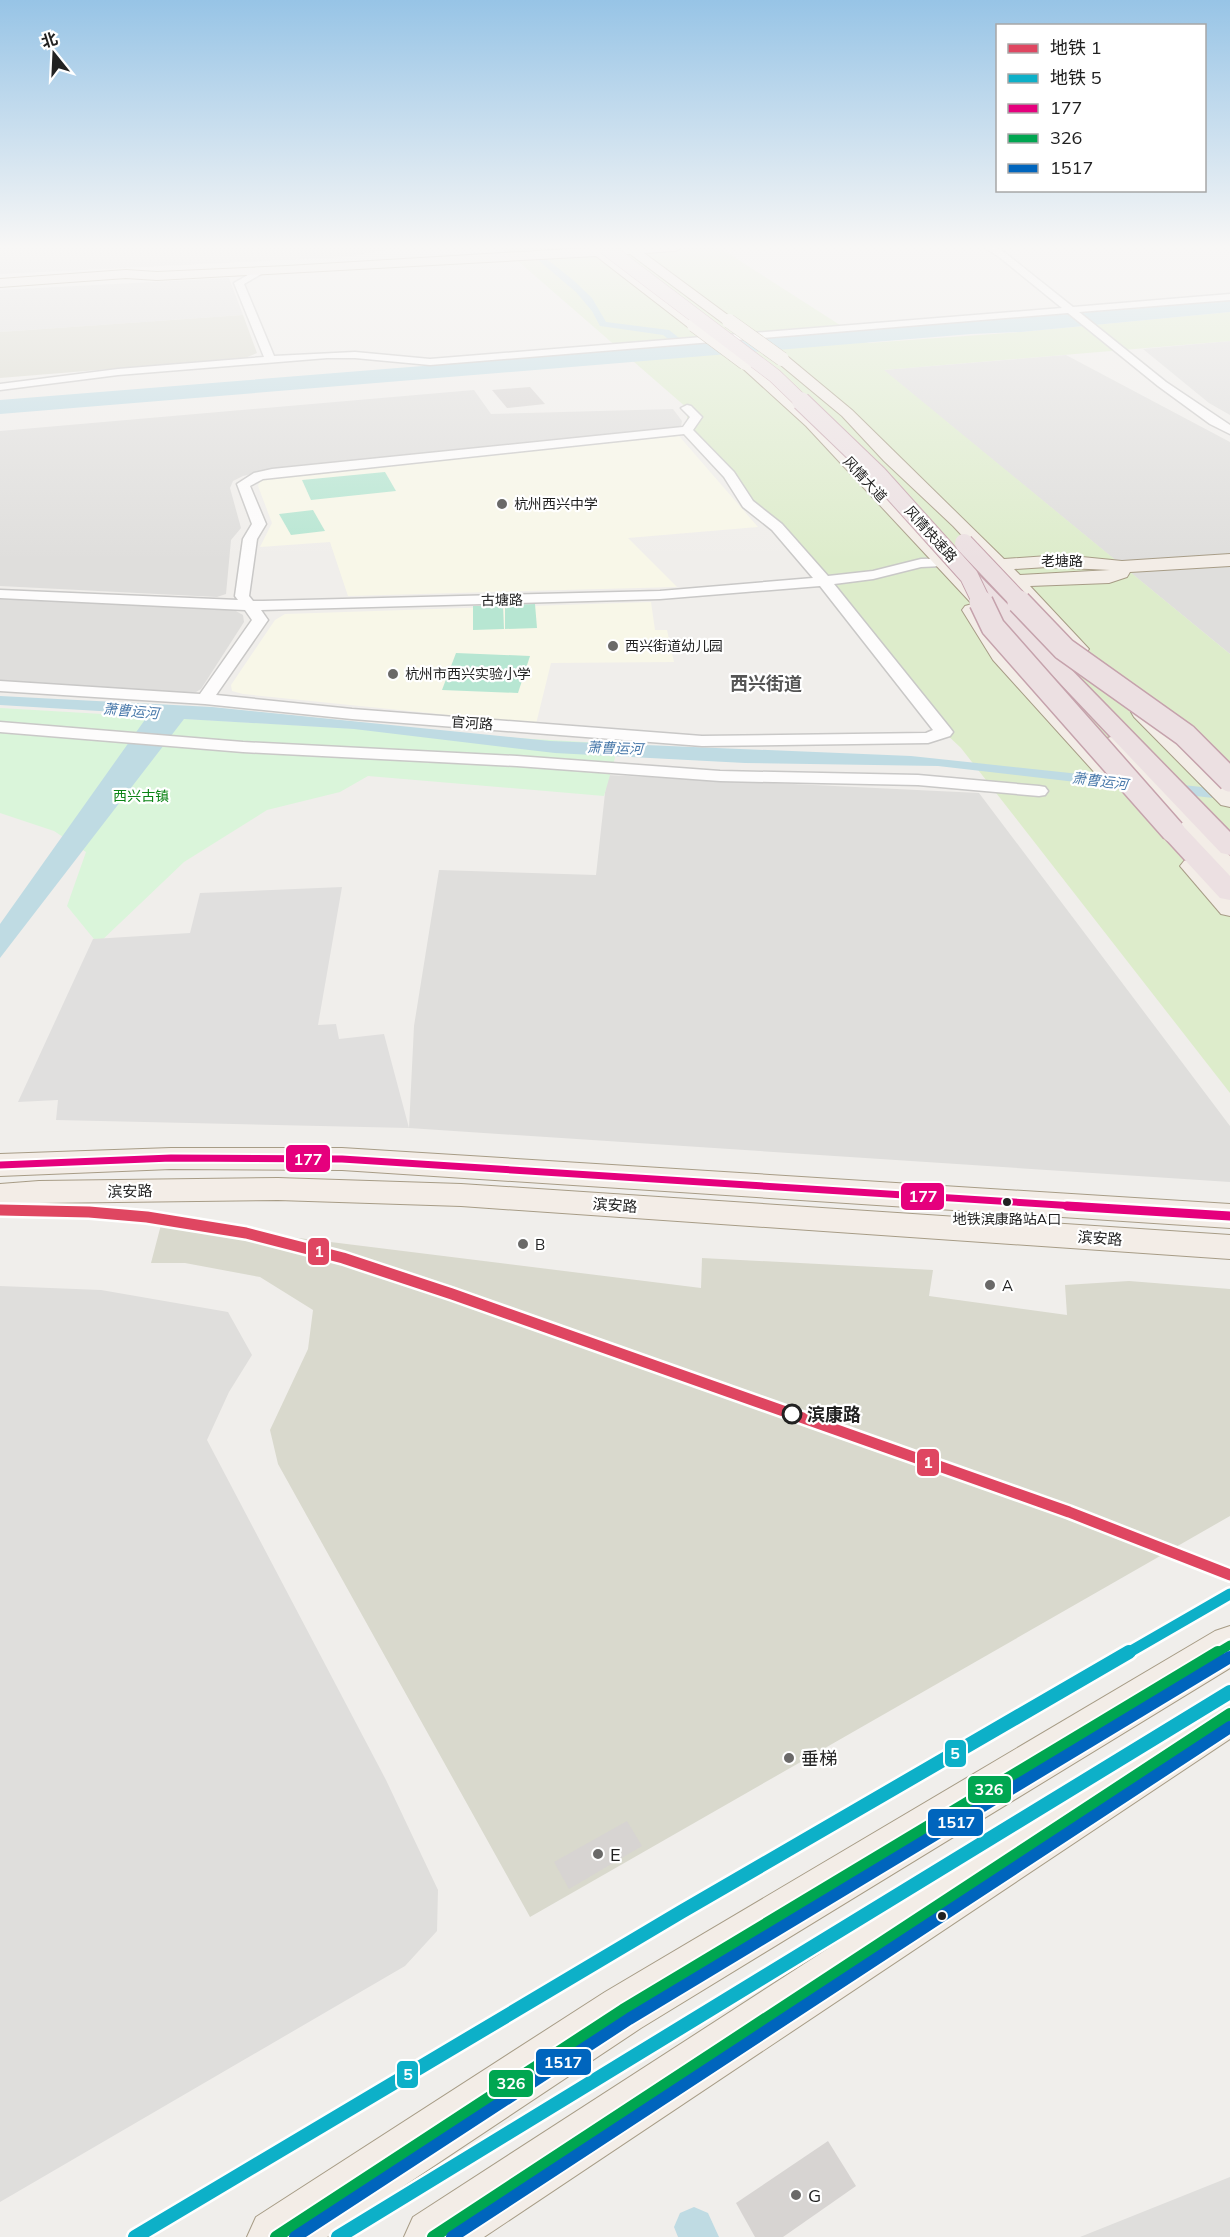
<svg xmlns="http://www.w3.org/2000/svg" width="1230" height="2237" viewBox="0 0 1230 2237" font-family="Mulish,'Noto Sans SC',sans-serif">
	<rect width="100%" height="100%" fill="#f0eeeb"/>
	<g fill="#dfdedc">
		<polygon points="0,248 397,248 346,257 0,274"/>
		<polygon points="229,278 243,315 0,332 0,290"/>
		<polygon points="1230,341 1230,415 1209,403 1143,349"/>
		<polygon points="1066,355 1230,442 1230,654 883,370"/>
		<polygon points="474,390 491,414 673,409 682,421 681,427 669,429 261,472 243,476 233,481 230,488 241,528 231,540 226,594 217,597 0,586 0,431"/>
		<polygon points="0,598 234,610 243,615 244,622 201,689 196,692 184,694 0,684"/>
		<polygon points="607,775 979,793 1230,1126 1230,1182 409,1128 414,1026 439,870 596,875"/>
		<polygon points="0,1286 101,1290 228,1312 252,1355 229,1392 207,1440 386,1780 438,1890 437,1931 405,1966 0,2202"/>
		<polygon points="1230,2177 1230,2237 1080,2237"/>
	</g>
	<g fill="#f8f7e8">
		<polygon points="679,436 758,527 628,538 677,587 348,596 330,542 260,547 272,523 258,486 260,481 274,477"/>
		<polygon points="651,602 655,630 667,630 674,662 551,663 536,724 243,694 232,691 231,685 275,620 285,614"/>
	</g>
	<g fill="#d9d9cd">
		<polygon points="243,315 257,353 245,358 0,378 0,332"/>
		<polygon points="162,1221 701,1288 702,1258 933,1270 929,1296 1067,1315 1065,1285 1129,1281 1230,1289 1230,1516 530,1917 278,1464 270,1430 308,1349 313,1310 260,1277 185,1263 151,1263"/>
	</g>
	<polygon fill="#ddeccb" points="503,248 720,248 868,343 1021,332 1230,312 1230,341 884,370 1230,654 1230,1093 961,748 944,732 824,581 748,504 687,430 687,408"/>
	<polygon fill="#daf5da" points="0,708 619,744 604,796 368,776 340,792 267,810 184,862 98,944 67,906 86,852 54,831 0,813"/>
	<g fill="#b7e6d2">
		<polygon points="385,472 396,491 311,500 302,480"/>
		<polygon points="313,510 325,531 291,535 279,514"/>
		<polygon points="535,604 537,628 505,629 505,605"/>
		<polygon points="503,605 504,629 473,630 473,606"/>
		<polygon points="456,653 530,656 518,693 442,690"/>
	</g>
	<polygon fill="#e0dfde" points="342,887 318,1025 336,1024 339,1039 384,1034 409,1128 56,1120 58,1100 18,1102 93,939 190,933 200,893"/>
	<g fill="#bfdbe3">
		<polygon points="1230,301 1230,312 1021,332 971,334 0,414 0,400"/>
		<polygon points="0,696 212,707 550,741 911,756 1230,790 1230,800 938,766 745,763 555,753 354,729 184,719 0,958 0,924 149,714 0,705"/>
	</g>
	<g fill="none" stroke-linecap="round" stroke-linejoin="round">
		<g fill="#bfdbe3" fill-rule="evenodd">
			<polygon points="524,248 533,248 573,280 592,298 606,322 669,330 697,352 688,354 663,335 600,326 592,311 576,292"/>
			<polygon points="694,2207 708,2213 719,2237 678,2237 674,2227 680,2213"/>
		</g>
	</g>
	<g fill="#d7d4d2">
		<polygon points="530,387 545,404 507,408 492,390"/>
		<polygon points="627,1821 642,1846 569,1889 554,1862"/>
		<polygon points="828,2141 856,2186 783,2237 755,2237 736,2203"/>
	</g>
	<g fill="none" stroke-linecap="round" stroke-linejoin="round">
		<defs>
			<g id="minor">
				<polygon points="985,248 996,248 1004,252 1073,307 1230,294 1230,300 1079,312 1166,382 1230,425 1230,434 1210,424 1158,386 1068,313 430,365 355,358 327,358 118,375 0,390 0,384 118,369 264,357 234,283 260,268 265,271 263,273 244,284 274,356 355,352 430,359 1062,308 998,256"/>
				<path d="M687,405L691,406L702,417L693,430L734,472L753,501L782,524L828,576L873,571L921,559L969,558L971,561L969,564L964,565L921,567L873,579L834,584L950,728L953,732L950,736L928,743L702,746L352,719L205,704L0,691V681L200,694L252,620L245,610L0,598V590L238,600L235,596L243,539L252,524L237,484L254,473L272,469L683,427L690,417L681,408ZM684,434L724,477L743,507L772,530L813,578L660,591L263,601H253L249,596L257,539L266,524L250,486L263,479ZM820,586L933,730L926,733L702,736L352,709L216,695L268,620L261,610L660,599Z"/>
				<polygon points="0,722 243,742 517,756 720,771 918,775 1039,786 1045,787 1048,791 1045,795 1039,796 918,785 720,781 517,766 243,752 0,732"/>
			</g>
			<g id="major">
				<polygon points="587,248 681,248 675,251 644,253 736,321 734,324 724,324 630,254 610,255 699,322 701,325 699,328 689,328 596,256 157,280 126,278 0,287 0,279 126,270 157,272 287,266"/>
				<path d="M782,355L787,356L852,410L1004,559L1062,555L1122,561L1230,554V566L1130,572L1127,577L1109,583L1030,586L1089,649L1086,653L1079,655L1072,653L953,526L884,461L842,416L777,362L775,359L777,356ZM1047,567L1110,570L1020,575L1014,569Z"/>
				<polygon points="745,359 750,360 817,419 1002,612 1005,616 1002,620 988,620 1008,653 1121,774 1125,779 1121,784 1113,786 1105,784 993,660 962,610 965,606 972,604 806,426 740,366 738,363 740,360"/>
				<polygon points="1142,705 1150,707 1230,786 1230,807 1221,805 1134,717 1131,712 1134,707"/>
				<polygon points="1111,737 1119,739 1230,856 1230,879 1221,876 1103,749 1100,744 1103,739"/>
				<polygon points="1193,858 1202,861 1230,892 1230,916 1221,914 1180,866 1184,861"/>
				<polygon points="171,1148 342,1148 1230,1204 1230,1228 342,1170 171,1169 0,1176 0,1154"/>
				<polygon points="278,1178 461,1184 1230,1235 1230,1259 461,1206 278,1200 39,1203 0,1206 0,1184 39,1181"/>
				<polygon points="1230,1626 1230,1668 641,2028 327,2237 247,2237 256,2217 605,1992 1215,1631"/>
				<polygon points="1230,1693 1230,1739 484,2237 404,2237 413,2217 1214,1699"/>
			</g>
			<g id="highway">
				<polygon points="969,570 976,572 1230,832 1230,855 1221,853 962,580 959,576 962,572"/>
				<polygon points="1173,823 1182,825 1230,876 1230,900 1220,898 1164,837 1160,831 1164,825"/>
			</g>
		</defs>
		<use href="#minor" stroke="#c9c8c7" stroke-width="3"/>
		<use href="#major" stroke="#a79c86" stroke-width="2"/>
		<use href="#highway" stroke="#c5a2ac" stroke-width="3"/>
		<use href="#minor" fill="#fdfcfc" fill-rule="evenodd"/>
		<use href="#major" fill="#f3ede7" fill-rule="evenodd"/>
		<use href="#highway" fill="#ece0e2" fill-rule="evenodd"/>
		<defs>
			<g id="major-bridge">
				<polyline points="729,321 782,359"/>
				<polyline points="694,325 745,363"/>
			</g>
			<polyline id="highway-bridge-far2" points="606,248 775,376 803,403"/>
			<g id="highway-bridge-far1">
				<polyline points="801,401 878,475 969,576 982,603"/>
				<polyline points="964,543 1021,603"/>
			</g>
			<g id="highway-bridge">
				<polyline points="981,602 993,627 1173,831"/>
				<polyline points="1019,602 1064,649 1185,735 1230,780"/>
			</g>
		</defs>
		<use href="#major-bridge" stroke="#a79c86" stroke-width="15" stroke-linecap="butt"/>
		<use href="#highway-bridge-far2" stroke="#c5a2ac" stroke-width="15" stroke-linecap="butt"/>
		<use href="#highway-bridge-far1" stroke="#c5a2ac" stroke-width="20" stroke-linecap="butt"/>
		<use href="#highway-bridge" stroke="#c5a2ac" stroke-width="26" stroke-linecap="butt"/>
		<use href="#major-bridge" stroke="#f3ede7" stroke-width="14"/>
		<use href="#highway-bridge-far2" stroke="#ece0e2" stroke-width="14"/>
		<use href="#highway-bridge-far1" stroke="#ece0e2" stroke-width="18"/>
		<use href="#highway-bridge" stroke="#ece0e2" stroke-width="23"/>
		<defs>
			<polyline id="bus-1-far1" points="0,1165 171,1158 342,1159 1091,1207"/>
			<polyline id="bus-1" points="1067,1206 1230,1216"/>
			<polyline id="bus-2-far1" points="1215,1654 1230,1645"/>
			<g id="bus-2">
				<polyline points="276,2237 623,2010 1218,1652"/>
				<polyline points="433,2237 1230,1714"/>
			</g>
			<g id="bus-3">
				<polyline points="295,2237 629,2019 1230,1657"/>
				<polyline points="452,2237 1230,1727"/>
			</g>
		</defs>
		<use href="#bus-1-far1" stroke="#fff" stroke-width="11"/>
		<use href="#bus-1" stroke="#fff" stroke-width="14"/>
		<use href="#bus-2-far1" stroke="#fff" stroke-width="14"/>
		<use href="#bus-2" stroke="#fff" stroke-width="16"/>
		<use href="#bus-3" stroke="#fff" stroke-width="16"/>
		<use href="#bus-1-far1" stroke="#e5007d" stroke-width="7"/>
		<use href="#bus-1" stroke="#e5007d" stroke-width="9"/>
		<use href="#bus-2-far1" stroke="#00a651" stroke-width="9"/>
		<use href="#bus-2" stroke="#00a651" stroke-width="12"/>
		<use href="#bus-3" stroke="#0065bd" stroke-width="12"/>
		<defs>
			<polyline id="metro-1" points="0,1210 89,1212 147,1217 246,1233 343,1258 452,1294 1069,1512 1230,1575"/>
			<polyline id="metro-2-far1" points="1126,1654 1230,1594"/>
			<g id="metro-2">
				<polyline points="135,2237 681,1912 1129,1652"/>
				<polyline points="338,2237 1230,1692"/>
			</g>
		</defs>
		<use href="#metro-1" stroke="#fff" stroke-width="16"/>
		<use href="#metro-2-far1" stroke="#fff" stroke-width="16"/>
		<use href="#metro-2" stroke="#fff" stroke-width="19"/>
		<use href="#metro-1" stroke="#df4661" stroke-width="11"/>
		<use href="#metro-2-far1" stroke="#0db0c8" stroke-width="11"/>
		<use href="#metro-2" stroke="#0db0c8" stroke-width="14"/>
	</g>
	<linearGradient id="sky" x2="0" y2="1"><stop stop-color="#97c4e6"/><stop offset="0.44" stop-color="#f8f7f6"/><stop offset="1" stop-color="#f8f7f6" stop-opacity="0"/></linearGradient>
	<rect width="1230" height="561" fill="url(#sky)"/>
	<g fill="#6a6968" stroke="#fff" stroke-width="2">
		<circle cx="502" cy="504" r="6"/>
		<circle cx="613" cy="646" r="6"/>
		<circle cx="393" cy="674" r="6"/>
		<circle cx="523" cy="1244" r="6"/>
		<circle cx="990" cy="1285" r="6"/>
		<circle cx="789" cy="1758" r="6"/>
		<circle cx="598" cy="1854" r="6"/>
		<circle cx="796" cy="2195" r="6"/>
	</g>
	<g fill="#222" stroke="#fff" stroke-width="2">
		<circle cx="1007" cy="1202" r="5"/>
		<circle cx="942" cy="1916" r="5"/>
	</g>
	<circle fill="#fff" stroke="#222" stroke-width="3" cx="792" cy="1414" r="9"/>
	<g text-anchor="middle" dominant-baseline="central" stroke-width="4.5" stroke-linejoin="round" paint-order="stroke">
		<g font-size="14" fill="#222" stroke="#fff">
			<text transform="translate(865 479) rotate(47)">风情大道</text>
			<text transform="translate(931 534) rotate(48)">风情快速路</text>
			<text x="1062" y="561">老塘路</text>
			<text transform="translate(502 600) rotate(-1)">古塘路</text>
			<text transform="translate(472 723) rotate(4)">官河路</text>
		</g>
		<g font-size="14" fill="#222" stroke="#fff" text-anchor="start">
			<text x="514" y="504">杭州西兴中学</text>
			<text x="625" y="646">西兴街道幼儿园</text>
			<text x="405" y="674">杭州市西兴实验小学</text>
		</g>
		<g font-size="14" font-style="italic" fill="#4a7aab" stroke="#fff">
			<text transform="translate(131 711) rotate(5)">萧曹运河</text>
			<text transform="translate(615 748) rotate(2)">萧曹运河</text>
			<text transform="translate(1100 781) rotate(7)">萧曹运河</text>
		</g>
		<g font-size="14" fill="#0c8416" stroke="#fff">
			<text x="141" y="796">西兴古镇</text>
		</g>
		<g font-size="14" fill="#222" stroke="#fff">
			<text x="1007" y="1219">地铁滨康路站A口</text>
		</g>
		<g font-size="15" fill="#222" stroke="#fff">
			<text transform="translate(130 1191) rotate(-1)">滨安路</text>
			<text transform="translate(615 1205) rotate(4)">滨安路</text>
			<text transform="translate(1100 1238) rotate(4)">滨安路</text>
		</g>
		<g font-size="15" fill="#222" stroke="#fff" text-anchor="start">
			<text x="535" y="1244">B</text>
			<text x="1002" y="1285">A</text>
		</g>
		<g font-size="18" font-weight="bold" fill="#555" stroke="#fff">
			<text x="766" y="683">西兴街道</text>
		</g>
		<g font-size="18" font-weight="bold" fill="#222" stroke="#fff" text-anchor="start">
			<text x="807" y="1414">滨康路</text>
		</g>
		<g font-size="18" fill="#222" stroke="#fff" text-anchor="start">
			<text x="801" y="1758">垂梯</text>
			<text x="610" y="1854">E</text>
			<text x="808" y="2195">G</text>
		</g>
	</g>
	<g stroke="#fff" stroke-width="2">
		<rect x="285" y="1144" width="46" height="29" rx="6" fill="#e5007d"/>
		<rect x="900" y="1182" width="45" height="29" rx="6" fill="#e5007d"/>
		<rect x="307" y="1237" width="23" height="29" rx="6" fill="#df4661"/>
		<rect x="916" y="1448" width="24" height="29" rx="6" fill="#df4661"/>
		<rect x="944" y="1739" width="23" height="29" rx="6" fill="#0db0c8"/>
		<rect x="967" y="1775" width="45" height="29" rx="6" fill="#00a651"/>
		<rect x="927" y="1808" width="57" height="29" rx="6" fill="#0065bd"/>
		<rect x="535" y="2048" width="57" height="28" rx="6" fill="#0065bd"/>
		<rect x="396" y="2060" width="23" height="29" rx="6" fill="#0db0c8"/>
		<rect x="488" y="2069" width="46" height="29" rx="6" fill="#00a651"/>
	</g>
	<g font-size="16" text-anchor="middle" font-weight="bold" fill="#fff">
		<text x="308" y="1165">177</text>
		<text x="923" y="1202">177</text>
		<text x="319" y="1257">1</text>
		<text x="928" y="1468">1</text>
		<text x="955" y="1759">5</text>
		<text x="989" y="1795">326</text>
		<text x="956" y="1828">1517</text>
		<text x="563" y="2068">1517</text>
		<text x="408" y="2080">5</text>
		<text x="511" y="2089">326</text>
	</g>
	<rect x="996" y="24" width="210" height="168" fill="#ffffff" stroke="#a7a7a7" stroke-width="1.5"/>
	<rect x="1008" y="44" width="30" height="9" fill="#df4661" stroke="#a7a7a7" stroke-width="1.5"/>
	<text x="1050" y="54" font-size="18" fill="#222222">地铁 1</text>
	<rect x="1008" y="74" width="30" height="9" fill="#0db0c8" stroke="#a7a7a7" stroke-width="1.5"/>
	<text x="1050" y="84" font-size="18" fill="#222222">地铁 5</text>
	<rect x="1008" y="104" width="30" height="9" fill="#e5007d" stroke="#a7a7a7" stroke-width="1.5"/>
	<text x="1050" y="114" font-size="18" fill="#222222">177</text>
	<rect x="1008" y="134" width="30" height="9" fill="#00a651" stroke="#a7a7a7" stroke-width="1.5"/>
	<text x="1050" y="144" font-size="18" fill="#222222">326</text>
	<rect x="1008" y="164" width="30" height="9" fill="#0065bd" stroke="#a7a7a7" stroke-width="1.5"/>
	<text x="1050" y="174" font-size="18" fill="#222222">1517</text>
	<g transform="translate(54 54) rotate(342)" stroke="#ffffff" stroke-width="4.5" paint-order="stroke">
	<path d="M0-4.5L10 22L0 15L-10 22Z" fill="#222222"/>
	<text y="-9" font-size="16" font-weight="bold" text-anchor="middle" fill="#222222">北</text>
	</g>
</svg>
